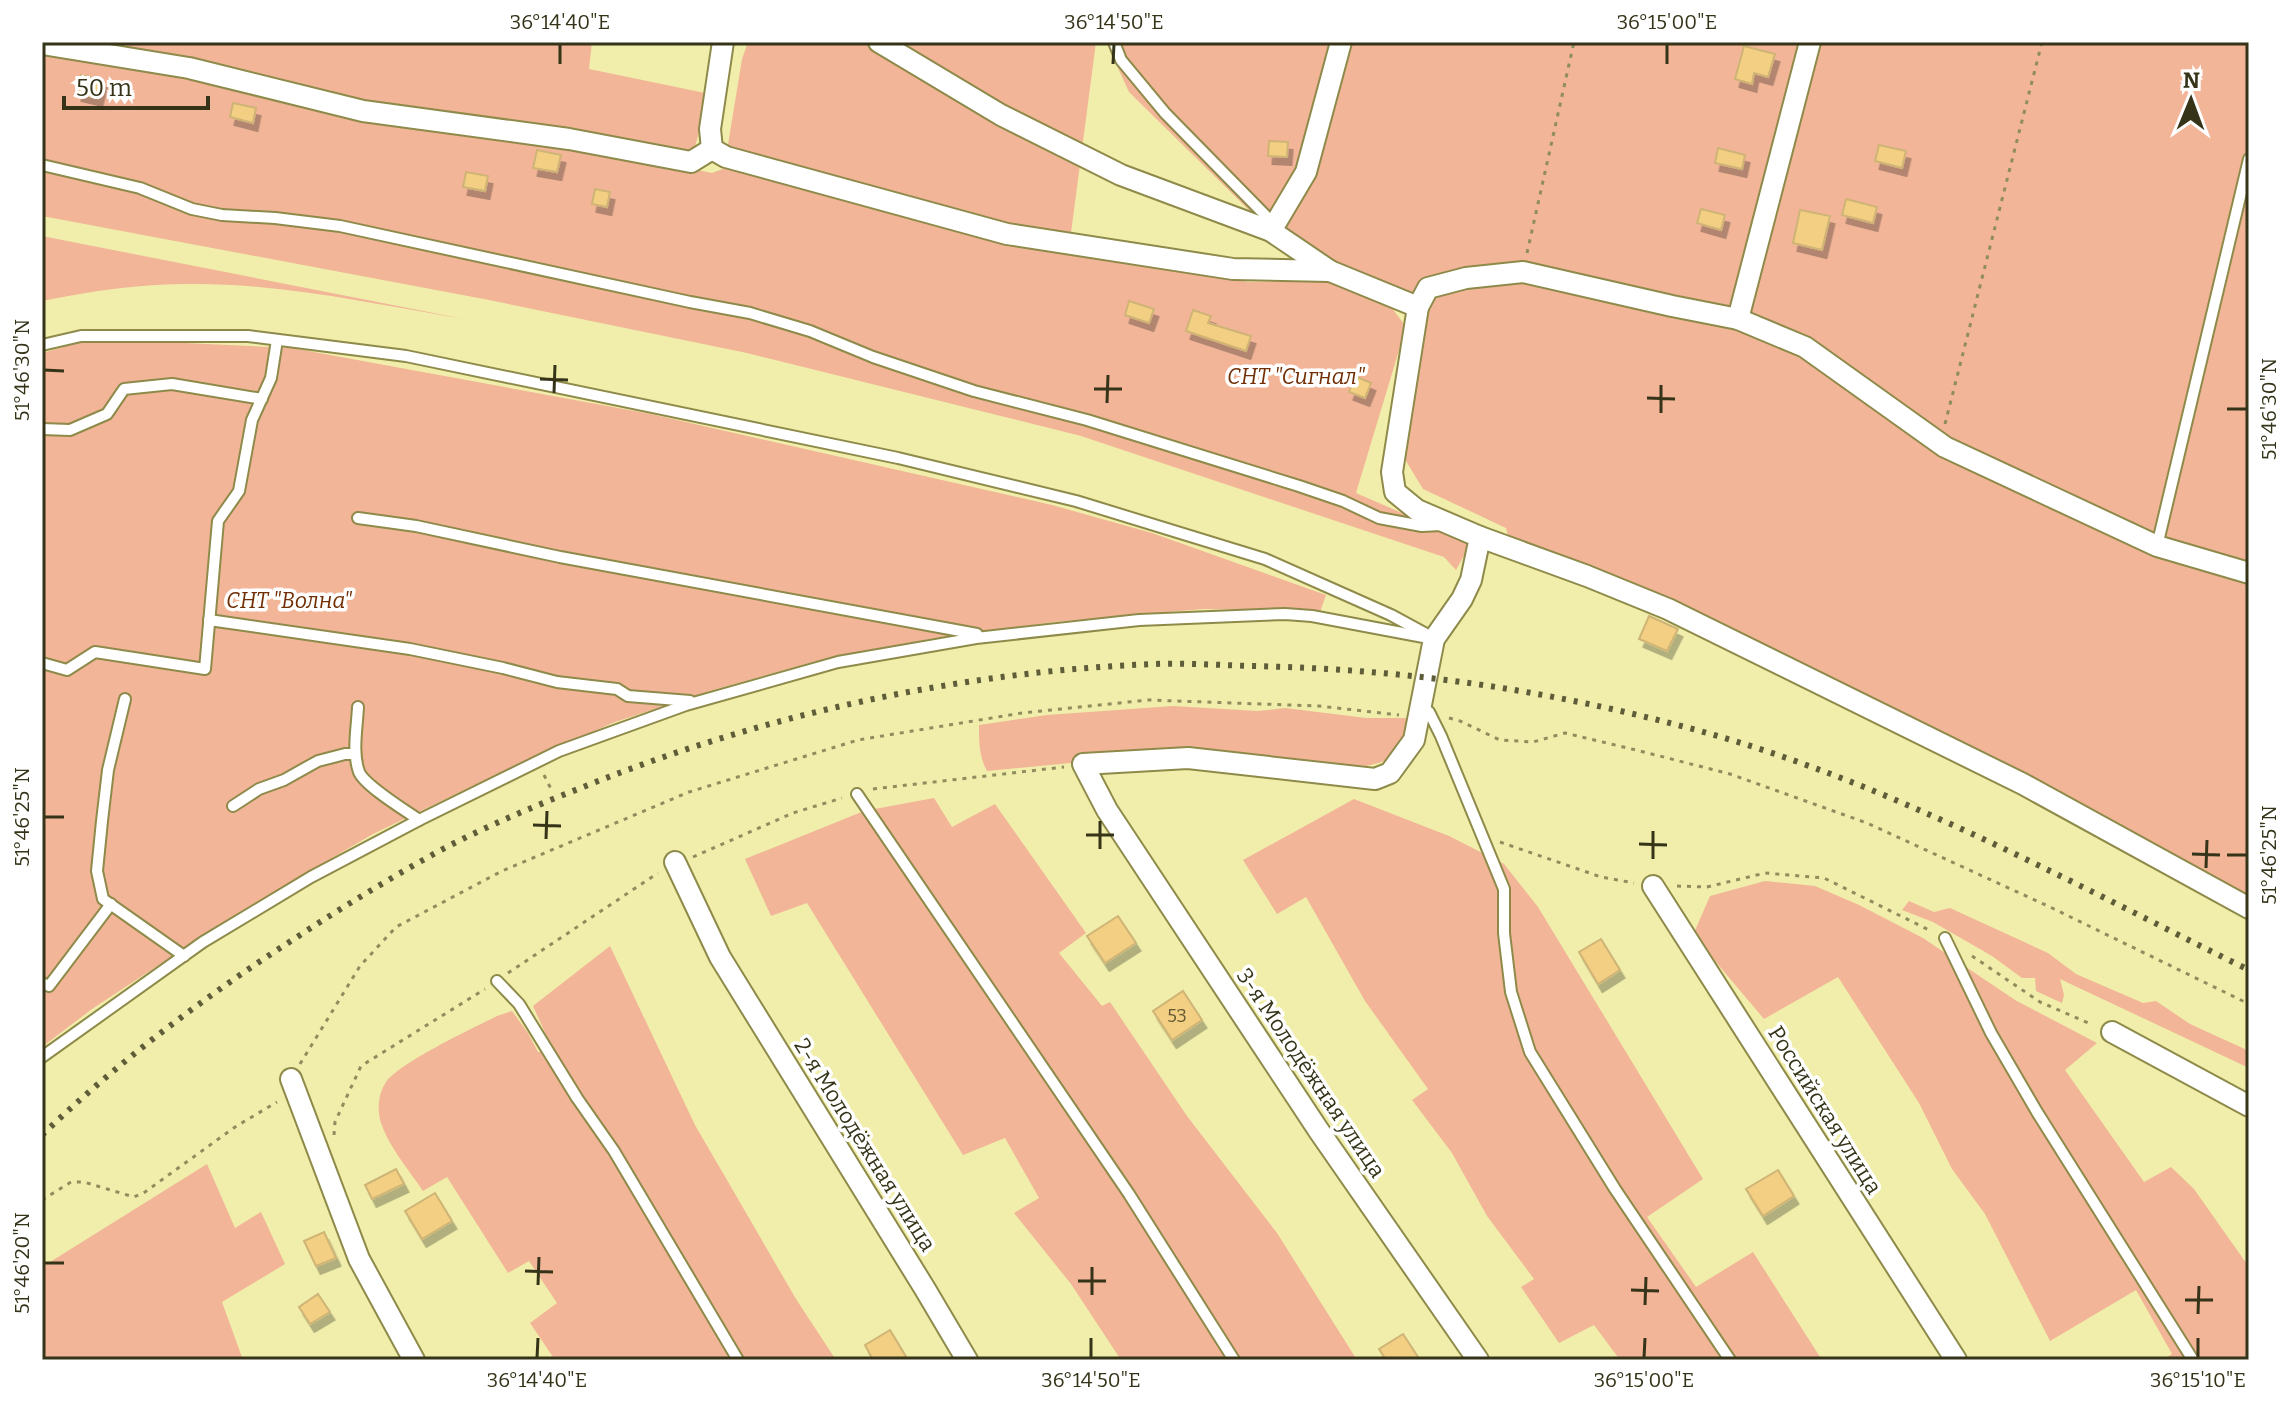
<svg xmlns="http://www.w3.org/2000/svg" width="2291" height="1402" viewBox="0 0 2291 1402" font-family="Bitter,serif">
	<defs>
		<filter id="shadow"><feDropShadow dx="4.5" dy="8" stdDeviation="0" flood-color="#0004"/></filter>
	</defs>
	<rect width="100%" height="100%" fill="#f0eeaa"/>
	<g fill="#f2b598">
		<polygon points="42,42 592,42 589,69 710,94 692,157 583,146 712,173 731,166 1115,256 1248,282 1326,282 1346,286 1389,304 1406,327 1356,493 1471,543 1456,570 1444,557 1081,436 747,353 489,300 42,216"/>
		<polygon points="748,42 1096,42 1071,233 1012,224 726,157 742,59"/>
		<polygon points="1106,42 2249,42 2249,901 1509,540 1506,528 1423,489 1403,456 1430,301 1339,268 1260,221 1129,92"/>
		<path d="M42,236L464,319C373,304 281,283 189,284C140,284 90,291 42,301Z"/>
		<polygon points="141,341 292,348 651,414 1052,505 1152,533 1326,595 1320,612 1306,610 1203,609 1054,622 929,639 813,662 713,690 615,722 510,768 373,834 241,911 92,1009 42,1047 42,353 78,343"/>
		<path d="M1173,706L1258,711L1285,708L1366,718H1408C1398,752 1403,758 1366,766L1123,758L987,771C979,756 979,743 979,725L1047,715Z"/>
		<polygon points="934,798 952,827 995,804 1086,933 1059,953 1102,1006 1110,1002 1187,1116 1277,1233 1357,1360 1121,1360 1071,1284 1014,1213 1039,1198 1005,1138 963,1155 807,903 771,916 745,859 864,811"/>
		<polygon points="1354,799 1449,836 1504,864 1538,907 1703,1179 1647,1217 1696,1287 1753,1252 1822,1360 1620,1360 1594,1325 1559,1343 1521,1287 1534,1279 1487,1216 1452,1153 1412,1100 1428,1089 1365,1001 1306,897 1277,914 1243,860"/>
		<polygon points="1765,881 1815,886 1859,905 1923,938 2015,1000 2097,1043 2065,1070 2144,1182 2171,1167 2194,1189 2249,1267 2249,1360 2162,1360 2172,1354 2136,1290 2050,1341 1985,1214 1952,1169 1919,1103 1838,977 1764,1019 1693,935 1710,896"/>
		<polygon points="1909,901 1934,912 1950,908 2048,953 2076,974 2143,1003 2156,1001 2190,1024 2249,1051 2249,1068 2060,979 2064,995 2062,1003 2036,991 2035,978 2022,978 1992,956 1933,922 1902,910"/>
		<path d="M610,946L695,1125L796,1299L836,1360H555L530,1323L557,1303L529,1261L508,1273L447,1177L423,1191C409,1170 389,1147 381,1123C377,1110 378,1094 386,1082C401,1062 471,1029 497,1016L512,1011L528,1033L538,1052H544L552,1048L533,1006Z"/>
		<polygon points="207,1164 235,1228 261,1212 285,1264 222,1302 243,1360 42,1360 42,1267"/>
	</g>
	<g fill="#f2cf82" stroke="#cfb476" stroke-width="2" filter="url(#shadow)">
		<polygon points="1744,46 1775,54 1768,77 1754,73 1752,84 1735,79"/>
		<polygon points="81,75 102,80 98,98 77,93"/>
		<polygon points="233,103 256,108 253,123 230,117"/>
		<polygon points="1269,141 1288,142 1287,157 1268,156"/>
		<polygon points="1879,145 1906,151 1902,168 1875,161"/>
		<polygon points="1718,148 1745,155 1742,169 1715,163"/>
		<polygon points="537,150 561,155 557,172 533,168"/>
		<polygon points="466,172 488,176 485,191 463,187"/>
		<polygon points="595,189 610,192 607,207 592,204"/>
		<polygon points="1846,199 1877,207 1873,223 1842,215"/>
		<polygon points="1701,209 1725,215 1721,230 1697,223"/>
		<polygon points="1800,210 1830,216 1822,250 1793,243"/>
		<polygon points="1129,301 1154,309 1149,323 1125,315"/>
		<polygon points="1193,310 1211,316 1208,323 1251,336 1246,351 1186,331"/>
		<polygon points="1355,376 1371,383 1365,398 1349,392"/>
		<polygon points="1649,616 1678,629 1667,651 1639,639"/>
		<polygon points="1118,916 1136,943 1105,963 1087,936"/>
		<polygon points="1601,939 1620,970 1598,984 1579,952"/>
		<polygon points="1183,991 1202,1020 1172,1040 1153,1011"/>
		<polygon points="396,1169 404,1184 372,1199 365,1185"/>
		<polygon points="1778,1170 1794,1196 1763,1216 1746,1189"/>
		<polygon points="435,1193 452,1221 422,1239 405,1211"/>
		<polygon points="324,1232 336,1258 316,1266 304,1241"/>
		<polygon points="318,1294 330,1312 310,1324 299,1307"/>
		<polygon points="890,1330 908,1360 873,1360 865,1345"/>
		<polygon points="1403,1334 1420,1360 1386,1360 1379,1349"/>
	</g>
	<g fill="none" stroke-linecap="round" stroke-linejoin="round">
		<defs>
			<g id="service">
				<polyline points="1114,42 1121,60 1165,113 1266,216 1271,229"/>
				<polyline points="42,165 140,188 192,209 222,215 275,218 340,226 690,302 750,313 810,331 873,357 974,391 1087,420 1299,486 1343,501 1379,518 1422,526 1441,525"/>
				<polyline points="42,345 81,336 248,336 406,356 898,458 1076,501 1265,559 1391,615 1426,634"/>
				<polyline points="42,429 70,430 107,414 124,389 172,384 262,399"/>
				<polyline points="358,518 416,526 560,557 977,634"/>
				<polyline points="2157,546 2249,159"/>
				<polyline points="209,620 410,649 503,668 557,682 617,689 628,696 690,701"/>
				<polyline points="42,663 67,670 95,652 205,669 218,521 239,491 252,420 271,378 277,340"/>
				<polyline points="125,699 108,770 102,821 97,871 103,899 184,956"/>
				<polyline points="1421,706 1429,712 1441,736 1504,889 1504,933 1511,992 1530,1052 1615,1189 1730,1360"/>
				<path d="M358,707C357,728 352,752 359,772C365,786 405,810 419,820"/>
				<polyline points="857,794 1129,1194 1234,1360"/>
				<polyline points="233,806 259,789 284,780 318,761 345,754 355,754"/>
				<polyline points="1945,938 1991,1033 2037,1112 2193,1360"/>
				<polyline points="497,981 519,1004 577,1098 614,1151 738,1360"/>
				<polyline points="42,983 49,986 111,904"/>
				<polyline points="42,1057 203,942 311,877 419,820 559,751 686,705 838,662 976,638 1139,620 1285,614 1312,616 1434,639"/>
			</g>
			<g id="minor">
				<polyline points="723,42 710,129 712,149 726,157 1007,234 1233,269 1330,271"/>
				<polyline points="879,42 1001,115 1121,175 1271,231 1330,271 1418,307"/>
				<polyline points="42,44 189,68 363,111 569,139 691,162 712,149"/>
				<polyline points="1271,231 1306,172 1341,42"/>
				<polyline points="1738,319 1810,42"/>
				<polyline points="1480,537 1587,576 1668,609 2023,784 2249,908"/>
				<polyline points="675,862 720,957 925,1289 967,1360"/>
				<polyline points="1653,886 1956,1360"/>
				<polyline points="2112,1032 2249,1106"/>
				<polyline points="291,1079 359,1259 414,1360"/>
				<polyline points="1478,1360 1319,1131 1107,810 1083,764 1188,758 1375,779 1390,773 1414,740 1434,639 1462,599 1471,580 1480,537 1417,510 1395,492 1392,472 1418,307 1428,288 1466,278 1523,272 1672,306 1738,319 1805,347 1945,447 2157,546 2249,573"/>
			</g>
		</defs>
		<use href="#service" stroke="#8e8a4a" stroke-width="14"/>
		<use href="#minor" stroke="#8e8a4a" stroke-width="24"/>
		<g stroke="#8f8d5e" stroke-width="3" stroke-dasharray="4 6" stroke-linecap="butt">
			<polyline points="1527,253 1574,42"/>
			<polyline points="1945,424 2042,42"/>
			<polyline points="1449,718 1460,721 1500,740 1533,742 1565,733 1640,751 1730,774 1867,823 2050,907 2249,1004"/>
			<polyline points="544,775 551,789"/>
			<polyline points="873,789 1064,767"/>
			<polyline points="1500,842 1601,877 1634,883"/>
			<polyline points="693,857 793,813 842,798"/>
			<polyline points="1677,886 1707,887 1765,873 1824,878 1931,931"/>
			<polyline points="1972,956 2040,1002 2093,1025"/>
			<polyline points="508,973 658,873"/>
			<polyline points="300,1064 360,966 396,927 502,871 689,792 858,740 1022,713 1148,700 1319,706 1399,715"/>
			<polyline points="334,1135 335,1122 361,1066 485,989"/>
			<polyline points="42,1200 71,1182 84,1182 134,1197 145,1192 235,1127 277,1102"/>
		</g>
		<use href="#service" stroke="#fff" stroke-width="10"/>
		<use href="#minor" stroke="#fff" stroke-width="20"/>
		<path stroke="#5f5d39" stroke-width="6" stroke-dasharray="4 8" stroke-linecap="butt" d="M42,1135C120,1060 207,995 297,937C344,906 392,877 441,850C494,822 550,800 606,778C780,711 968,671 1155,664C1187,663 1219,665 1251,666C1406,669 1550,690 1700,731C1893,784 2070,882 2249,970"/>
	</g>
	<path fill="none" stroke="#353318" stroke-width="3" d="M560,64V44M1113,64L1114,44M1667,64V44M44,370L64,371M540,379L568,380M1094,389H1122M554,393L555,365M1647,398L1675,399M1107,403L1108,375M2227,409H2247M1661,413V385M44,817H64M533,825L561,826M1086,835H1114M546,839L547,811M1639,844L1667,845M1100,849V821M2192,854L2220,855M2227,855H2247M1653,859V831M2206,868L2207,840M44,1263H64M525,1271L553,1272M1078,1281H1106M538,1285L539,1257M1631,1290L1659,1291M1092,1295V1267M2185,1300H2213M1645,1305L1646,1277M2198,1314L2199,1286M537,1358L538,1338M1091,1358V1338M1644,1358L1645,1338M2198,1358V1338"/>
	<g text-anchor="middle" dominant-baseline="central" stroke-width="7" stroke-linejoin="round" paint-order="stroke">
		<g font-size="18" fill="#645a32">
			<text x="1177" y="1016">53</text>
		</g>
		<g font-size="22" font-style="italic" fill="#722f05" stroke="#fff">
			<text x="1296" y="376">СНТ "Сигнал"</text>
			<text x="289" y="600">СНТ "Волна"</text>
		</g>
		<g font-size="22" fill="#353318" stroke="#fff">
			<text transform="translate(1311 1073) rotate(56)">3-я Молодёжная улица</text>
			<text transform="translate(1825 1110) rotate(58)">Российская улица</text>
			<text transform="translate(865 1145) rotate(58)">2-я Молодёжная улица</text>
		</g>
	</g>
	<rect width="2291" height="1402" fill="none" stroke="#ffffff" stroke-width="88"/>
	<g transform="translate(2191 100) rotate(1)" stroke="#ffffff" stroke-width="6" paint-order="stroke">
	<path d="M0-6L14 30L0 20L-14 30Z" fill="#353318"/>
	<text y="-12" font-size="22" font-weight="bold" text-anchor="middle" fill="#353318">N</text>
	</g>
	<path d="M64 96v12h144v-12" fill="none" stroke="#353318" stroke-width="4"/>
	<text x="76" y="96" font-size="24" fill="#353318" stroke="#ffffff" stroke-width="6" paint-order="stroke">50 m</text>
	<rect x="44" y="44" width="2203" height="1314" fill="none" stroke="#353318" stroke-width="3"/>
	<g font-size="20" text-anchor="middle" fill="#353318">
		<text x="560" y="29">36°14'40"E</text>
		<text x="1114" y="29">36°14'50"E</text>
		<text x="1667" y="29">36°15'00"E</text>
		<text transform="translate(22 370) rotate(-90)" y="7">51°46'30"N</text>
		<text transform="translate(2269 409) rotate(-90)" y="7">51°46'30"N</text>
		<text transform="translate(22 817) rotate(-90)" y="7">51°46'25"N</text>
		<text transform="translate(2269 855) rotate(-90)" y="7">51°46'25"N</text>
		<text transform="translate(22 1263) rotate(-90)" y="7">51°46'20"N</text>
		<text x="537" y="1387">36°14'40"E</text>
		<text x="1091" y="1387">36°14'50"E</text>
		<text x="1644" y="1387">36°15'00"E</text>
		<text x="2198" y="1387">36°15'10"E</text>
	</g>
</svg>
